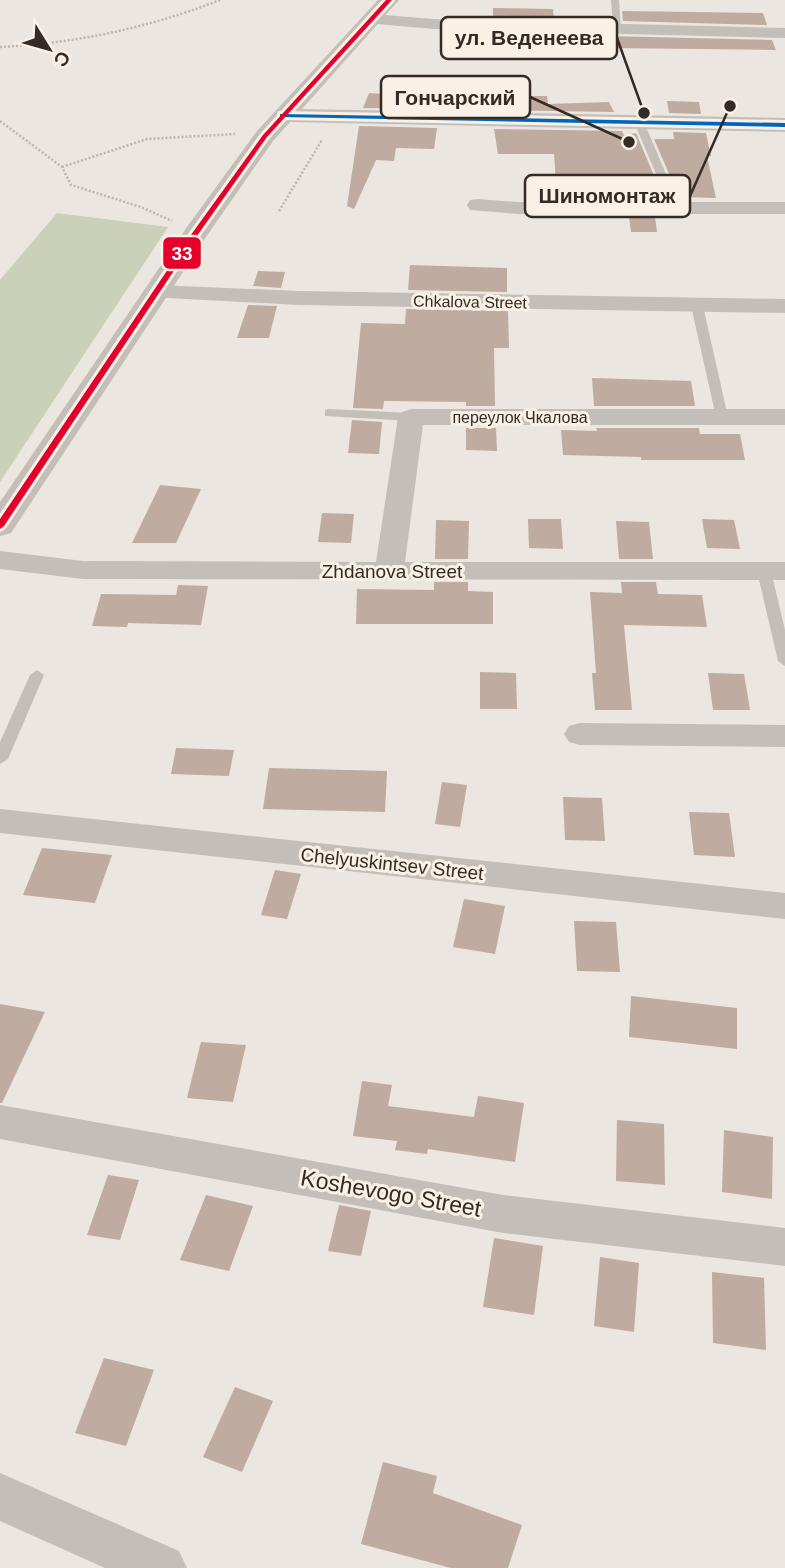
<svg xmlns="http://www.w3.org/2000/svg" width="785" height="1568" viewBox="0 0 785 1568" font-family="Helvetica,sans-serif">
	<rect width="100%" height="100%" fill="#ebe6df"/>
	<polygon fill="#cbd1b8" points="57,213 168,227 0,482 0,280"/>
	<g fill="#bfaba0">
		<polygon points="493,8 553,9 554,19 493,18"/>
		<polygon points="622,11 763,13 767,25 623,21"/>
		<polygon points="606,36 772,40 776,50 607,48"/>
		<polygon points="369,93 443,98 441,109 363,108"/>
		<polygon points="488,96 547,96 548,104 609,102 614,112 491,110"/>
		<polygon points="667,101 699,102 701,114 669,113"/>
		<polygon points="359,126 437,128 434,149 396,148 394,161 376,160 354,209 347,206"/>
		<polygon points="494,129 622,131 624,135 636,133 663,197 627,199 557,196 554,154 498,154"/>
		<polygon points="673,132 706,133 711,156 707,156 716,198 679,197 654,139 674,139"/>
		<polygon points="629,217 655,217 657,232 631,232"/>
		<polygon points="410,265 507,268 507,292 408,290"/>
		<polygon points="258,271 285,272 281,288 253,286"/>
		<polygon points="248,305 277,306 269,338 237,338"/>
		<polygon points="406,309 508,311 509,348 494,348 495,406 466,406 466,402 384,401 383,409 353,408 361,323 405,324"/>
		<polygon points="592,378 691,381 695,406 594,406"/>
		<polygon points="352,420 382,422 379,454 348,453"/>
		<polygon points="466,428 496,428 497,451 466,450"/>
		<polygon points="596,428 699,428 700,434 740,434 745,460 641,460 641,457 563,455 561,430 597,431"/>
		<polygon points="160,485 201,489 176,543 132,543"/>
		<polygon points="322,513 354,514 351,543 318,542"/>
		<polygon points="528,519 561,519 563,549 529,548"/>
		<polygon points="702,519 734,520 740,549 707,548"/>
		<polygon points="436,520 469,521 468,559 435,559"/>
		<polygon points="616,521 649,522 653,559 619,559"/>
		<polygon points="434,582 468,582 468,591 493,592 493,624 356,624 357,589 434,590"/>
		<polygon points="621,582 656,582 658,594 702,595 707,627 624,625 632,710 595,710 592,673 596,673 590,592 622,593"/>
		<polygon points="178,585 208,586 201,625 128,623 127,627 92,626 101,594 176,595"/>
		<polygon points="480,672 516,673 517,709 480,709"/>
		<polygon points="708,673 744,674 750,710 713,710"/>
		<polygon points="176,748 234,750 229,776 171,774"/>
		<polygon points="269,768 387,771 385,812 263,809"/>
		<polygon points="442,782 467,785 460,827 435,824"/>
		<polygon points="563,797 602,798 605,841 565,840"/>
		<polygon points="689,812 729,813 735,857 694,855"/>
		<polygon points="42,848 112,855 95,903 23,895"/>
		<polygon points="275,870 301,874 287,919 261,915"/>
		<polygon points="464,899 505,906 495,954 453,947"/>
		<polygon points="574,921 616,922 620,972 577,971"/>
		<polygon points="631,996 737,1008 737,1049 629,1037"/>
		<polygon points="0,1004 45,1012 2,1103 0,1103"/>
		<polygon points="201,1042 246,1045 233,1102 187,1098"/>
		<polygon points="362,1081 392,1085 388,1106 474,1117 478,1096 524,1103 515,1162 428,1149 427,1154 395,1150 397,1141 353,1136"/>
		<polygon points="617,1120 664,1124 665,1185 616,1181"/>
		<polygon points="724,1130 773,1137 772,1199 722,1192"/>
		<polygon points="108,1175 139,1180 120,1240 87,1235"/>
		<polygon points="206,1195 253,1206 229,1271 180,1260"/>
		<polygon points="339,1205 371,1211 361,1256 328,1251"/>
		<polygon points="494,1238 543,1246 534,1315 483,1307"/>
		<polygon points="600,1257 639,1263 634,1332 594,1326"/>
		<polygon points="712,1272 764,1278 766,1350 713,1343"/>
		<polygon points="104,1358 154,1370 126,1446 75,1433"/>
		<polygon points="235,1387 273,1401 242,1472 203,1457"/>
		<polygon points="383,1462 437,1476 433,1493 522,1525 508,1568 451,1568 361,1544"/>
	</g>
	<g fill="none" stroke-linecap="round" stroke-linejoin="round">
		<g stroke="#bdb6b0" stroke-width="2.5" stroke-dasharray="2 2" stroke-linecap="butt">
			<path d="M0,47C77,43 148,28 220,0"/>
			<polyline points="0,121 62,167 71,185 141,207 172,221"/>
			<polyline points="62,167 147,139 235,134"/>
			<polyline points="279,211 322,140"/>
		</g>
		<g fill="#c4beb8" fill-rule="evenodd">
			<polygon points="611,0 619,0 621,29 617,32 613,29"/>
			<polygon points="639,119 644,122 680,207 679,209 670,207 634,122"/>
			<polygon points="697,303 703,306 728,417 722,421 716,417 691,306"/>
			<polygon points="329,409 411,413 417,417 411,421 325,416 325,410"/>
			<polygon points="764,567 771,571 785,630 785,666 778,661 757,571"/>
			<polygon points="37,670 44,675 8,759 0,764 0,742 30,675"/>
		</g>
		<g fill="#c4beb8" fill-rule="evenodd">
			<polygon points="372,14 433,19 785,28 785,38 433,29 366,23 363,19"/>
			<polygon points="478,199 518,202 785,202 785,214 518,214 470,210 467,205 470,200"/>
			<polygon points="156,285 299,291 785,299 785,313 299,305 148,297 144,292 148,287"/>
			<polygon points="411,409 785,409 785,425 423,425 405,562 785,562 785,580 83,579 0,569 0,551 83,561 376,562 398,417 402,412"/>
			<polygon points="580,723 785,725 785,747 580,745 569,742 564,734 569,726"/>
			<polygon points="0,809 785,893 785,919 0,833"/>
			<polygon points="0,1105 503,1195 785,1228 785,1266 503,1233 0,1139"/>
			<polygon points="0,1473 179,1551 187,1568 105,1568 0,1521"/>
		</g>
		<polygon fill="#c4beb8" fill-rule="evenodd" points="378,0 399,0 302,109 785,118 785,132 290,122 273,141 208,234 11,533 0,536 0,502 187,227 257,131"/>
		<defs>
			<polygon id="bus-1" points="280,114 785,123 785,127 282,117 280,116"/>
			<polygon id="bus-2" points="386,0 392,0 267,137 199,233 4,526 0,529 0,519 193,232 263,135"/>
		</defs>
		<use href="#bus-1" stroke="#f9f1e5" stroke-width="6"/>
		<use href="#bus-2" stroke="#f9f1e5" stroke-width="6"/>
		<use href="#bus-1" fill="#0065bd" fill-rule="evenodd"/>
		<use href="#bus-2" fill="#e4002b" fill-rule="evenodd"/>
	</g>
	<g text-anchor="middle" dominant-baseline="central" stroke-width="6" stroke-linejoin="round" paint-order="stroke">
		<g font-size="16" fill="#342b26" stroke="#f9f1e5">
			<text transform="translate(470 302) rotate(1)">Chkalova Street</text>
			<text x="520" y="417">переулок Чкалова</text>
		</g>
		<g font-size="19" fill="#342b26" stroke="#f9f1e5">
			<text x="392" y="571">Zhdanova Street</text>
			<text transform="translate(392 864) rotate(6)">Chelyuskintsev Street</text>
		</g>
		<g font-size="23" fill="#342b26" stroke="#f9f1e5">
			<text transform="translate(391 1193) rotate(10)">Koshevogo Street</text>
		</g>
	</g>
	<path fill="none" stroke="#342b26" stroke-width="2.5" d="M644 113L617 38M629 142L530 97M730 106L690 196"/>
	<g fill="#342b26" stroke="#f9f1e5" stroke-width="2.5">
		<circle cx="644" cy="113" r="7"/>
		<circle cx="629" cy="142" r="7"/>
		<circle cx="730" cy="106" r="7"/>
	</g>
	<g fill="#f9f1e5" stroke="#342b26" stroke-width="2.5">
		<rect x="441" y="17" width="176" height="42" rx="7"/>
		<rect x="381" y="76" width="149" height="42" rx="7"/>
		<rect x="525" y="175" width="165" height="42" rx="7"/>
	</g>
	<g font-size="21" text-anchor="middle" font-weight="bold" fill="#342b26">
		<text x="529" y="45">ул. Веденеева</text>
		<text x="455" y="105">Гончарский</text>
		<text x="607" y="203">Шиномонтаж</text>
	</g>
	<rect stroke="#f9f1e5" stroke-width="2.5" x="162" y="236" width="40" height="34" rx="7" fill="#e4002b"/>
	<g font-size="19" text-anchor="middle" font-weight="bold" fill="#fff">
		<text x="182" y="260">33</text>
	</g>
	<g transform="translate(49 49) rotate(127)" stroke="#f9f1e5" stroke-width="5" paint-order="stroke">
	<path d="M0-5L12 26L0 18L-12 26Z" fill="#342b26"/>
	<text y="-10" font-size="19" font-weight="bold" text-anchor="middle" fill="#342b26">С</text>
	</g>
</svg>
